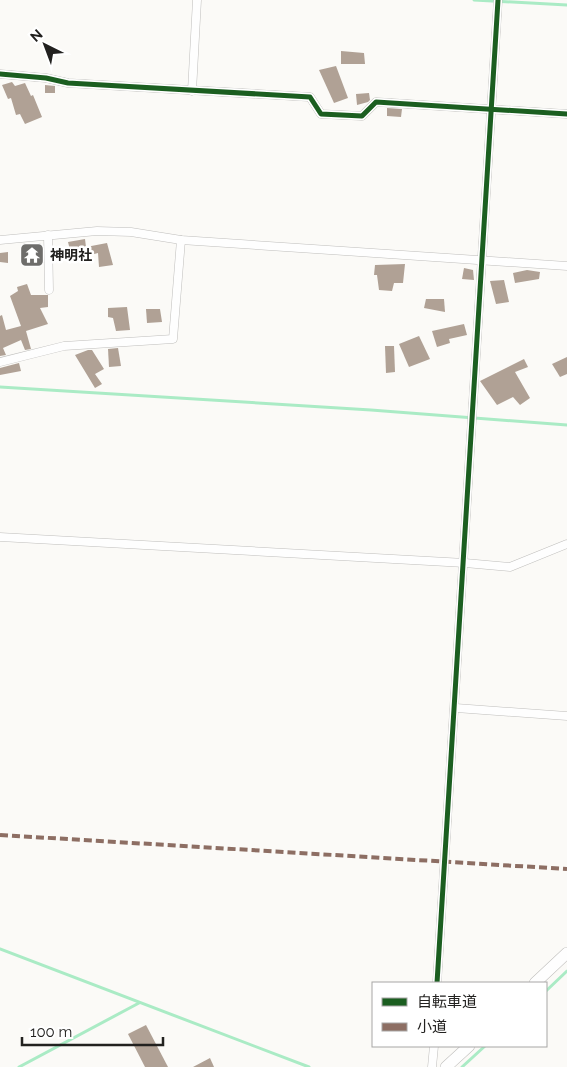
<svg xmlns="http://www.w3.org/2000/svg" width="567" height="1067" viewBox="0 0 567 1067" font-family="Raleway,'Noto Sans JP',sans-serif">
	<rect width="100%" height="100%" fill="#fbfaf7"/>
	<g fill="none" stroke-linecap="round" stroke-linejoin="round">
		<g stroke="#aaebc5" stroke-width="3">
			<polyline points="474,0 567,5"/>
			<polyline points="0,387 371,410 567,425"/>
			<polyline points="0,949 309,1067"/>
			<polyline points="546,991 567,971"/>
			<polyline points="19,1067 139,1003"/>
			<polyline points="462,1067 485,1046"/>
		</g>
	</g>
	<g fill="#b0a195">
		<polygon points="341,51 364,53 365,64 341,64"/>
		<polygon points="336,66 348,98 334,103 319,70"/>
		<polygon points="12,82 15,86 25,83 31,96 33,95 42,117 25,124 20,114 16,115 11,98 8,99 2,85"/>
		<polygon points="45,85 55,86 55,93 45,93"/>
		<polygon points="369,93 370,100 368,102 357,105 356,94"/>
		<polygon points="387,108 402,109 401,117 387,116"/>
		<polygon points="85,239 86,247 107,243 113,265 99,267 98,253 76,259 76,248 70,250 68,242"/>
		<polygon points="40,248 42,257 30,261 27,252"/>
		<polygon points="8,252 8,263 0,262 0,253"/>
		<polygon points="405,264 403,283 394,283 392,291 379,290 377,275 374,275 375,265"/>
		<polygon points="464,268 473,270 474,280 462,279"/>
		<polygon points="527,270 540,272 539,279 515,283 513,273"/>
		<polygon points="504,280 509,302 496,304 490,281"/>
		<polygon points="27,284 31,295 48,295 48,307 40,308 48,324 26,331 31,349 25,350 21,340 3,348 6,355 0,356 0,316 2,315 6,330 21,326 10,296 18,291 17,287"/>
		<polygon points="426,299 444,299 445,312 424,308"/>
		<polygon points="127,307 130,330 116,331 113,318 108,317 108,308"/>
		<polygon points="146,309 160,309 162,322 147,323"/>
		<polygon points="464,324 467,335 449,339 450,343 437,347 432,331"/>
		<polygon points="419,336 430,359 409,367 399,344"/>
		<polygon points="385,346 394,346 395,372 386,373"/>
		<polygon points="118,348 121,366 109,367 108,349"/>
		<polygon points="88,350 92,350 104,369 95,374 102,384 95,388 75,355"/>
		<polygon points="567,357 567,374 560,377 552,364"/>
		<polygon points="524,359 528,367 515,372 530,398 520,405 513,397 497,405 480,381"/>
		<polygon points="19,363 21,371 0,375 0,368"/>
		<polygon points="146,1025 168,1067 145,1067 128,1034"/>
		<polygon points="210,1058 214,1067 193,1067"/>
	</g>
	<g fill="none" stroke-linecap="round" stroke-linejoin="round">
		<defs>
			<g id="minor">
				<polyline points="0,74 46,78 68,83 310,97 321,114 362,116 376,102 567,114"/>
				<polyline points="192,91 197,0"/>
				<polyline points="48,235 49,290"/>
				<polyline points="0,240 97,231 131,232 181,240 567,266"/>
				<polyline points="0,362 64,346 173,339 181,240"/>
				<polyline points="0,537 465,563 510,567 567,544"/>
				<polyline points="456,708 567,716"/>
				<polyline points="437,983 498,0"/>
				<polyline points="432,1067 434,1046"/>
			</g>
			<g id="secondary">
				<polyline points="535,983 567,953"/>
				<polyline points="446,1067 469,1046"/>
			</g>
		</defs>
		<use href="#minor" stroke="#bfbebc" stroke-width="9"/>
		<use href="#secondary" stroke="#bfbebc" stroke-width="12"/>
		<use href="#minor" stroke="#fefefe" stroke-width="8"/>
		<use href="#secondary" stroke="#fefefe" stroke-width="11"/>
		<polyline stroke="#8d6e63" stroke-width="4" stroke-dasharray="8 4" stroke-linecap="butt" points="0,835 567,869"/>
		<defs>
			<g id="cycleway">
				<polyline points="0,74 46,78 68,83 310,97 321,114 362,116 376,102 567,114"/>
				<polyline points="437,983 498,0"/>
			</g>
		</defs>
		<use href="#cycleway" stroke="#fff" stroke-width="8"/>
		<use href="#cycleway" stroke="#1b5e20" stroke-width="5"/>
	</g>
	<defs>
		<symbol id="temple-square" viewBox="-11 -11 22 22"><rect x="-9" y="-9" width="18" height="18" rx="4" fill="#6e6d6b" stroke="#fff"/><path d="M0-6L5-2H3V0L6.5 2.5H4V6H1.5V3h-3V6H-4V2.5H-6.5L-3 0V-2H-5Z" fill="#fff"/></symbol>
	</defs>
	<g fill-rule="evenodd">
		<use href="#temple-square" x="18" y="241" width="28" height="28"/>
	</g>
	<g text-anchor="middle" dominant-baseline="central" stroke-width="5" stroke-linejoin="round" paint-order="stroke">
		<g font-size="14" font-weight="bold" fill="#22211f" stroke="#fff" text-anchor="start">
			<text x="50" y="255">神明社</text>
		</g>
	</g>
	<rect x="372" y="982" width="175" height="65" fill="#ffffff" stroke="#a7a6a5"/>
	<rect x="382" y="998" width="25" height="8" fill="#1b5e20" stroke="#a7a6a5"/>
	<text x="417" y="1007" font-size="15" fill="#22211f">自転車道</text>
	<rect x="382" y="1023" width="25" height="8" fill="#8d6e63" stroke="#a7a6a5"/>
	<text x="417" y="1032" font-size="15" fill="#22211f">小道</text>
	<g transform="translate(45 45) rotate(318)" stroke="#ffffff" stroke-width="4" paint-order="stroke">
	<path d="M0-4L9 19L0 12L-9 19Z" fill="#22211f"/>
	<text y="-8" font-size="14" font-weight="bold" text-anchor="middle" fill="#22211f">N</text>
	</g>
	<path d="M22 1037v8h141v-8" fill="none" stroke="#22211f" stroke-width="2.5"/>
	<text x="30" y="1037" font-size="15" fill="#22211f" stroke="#ffffff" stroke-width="4" paint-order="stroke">100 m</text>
</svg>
